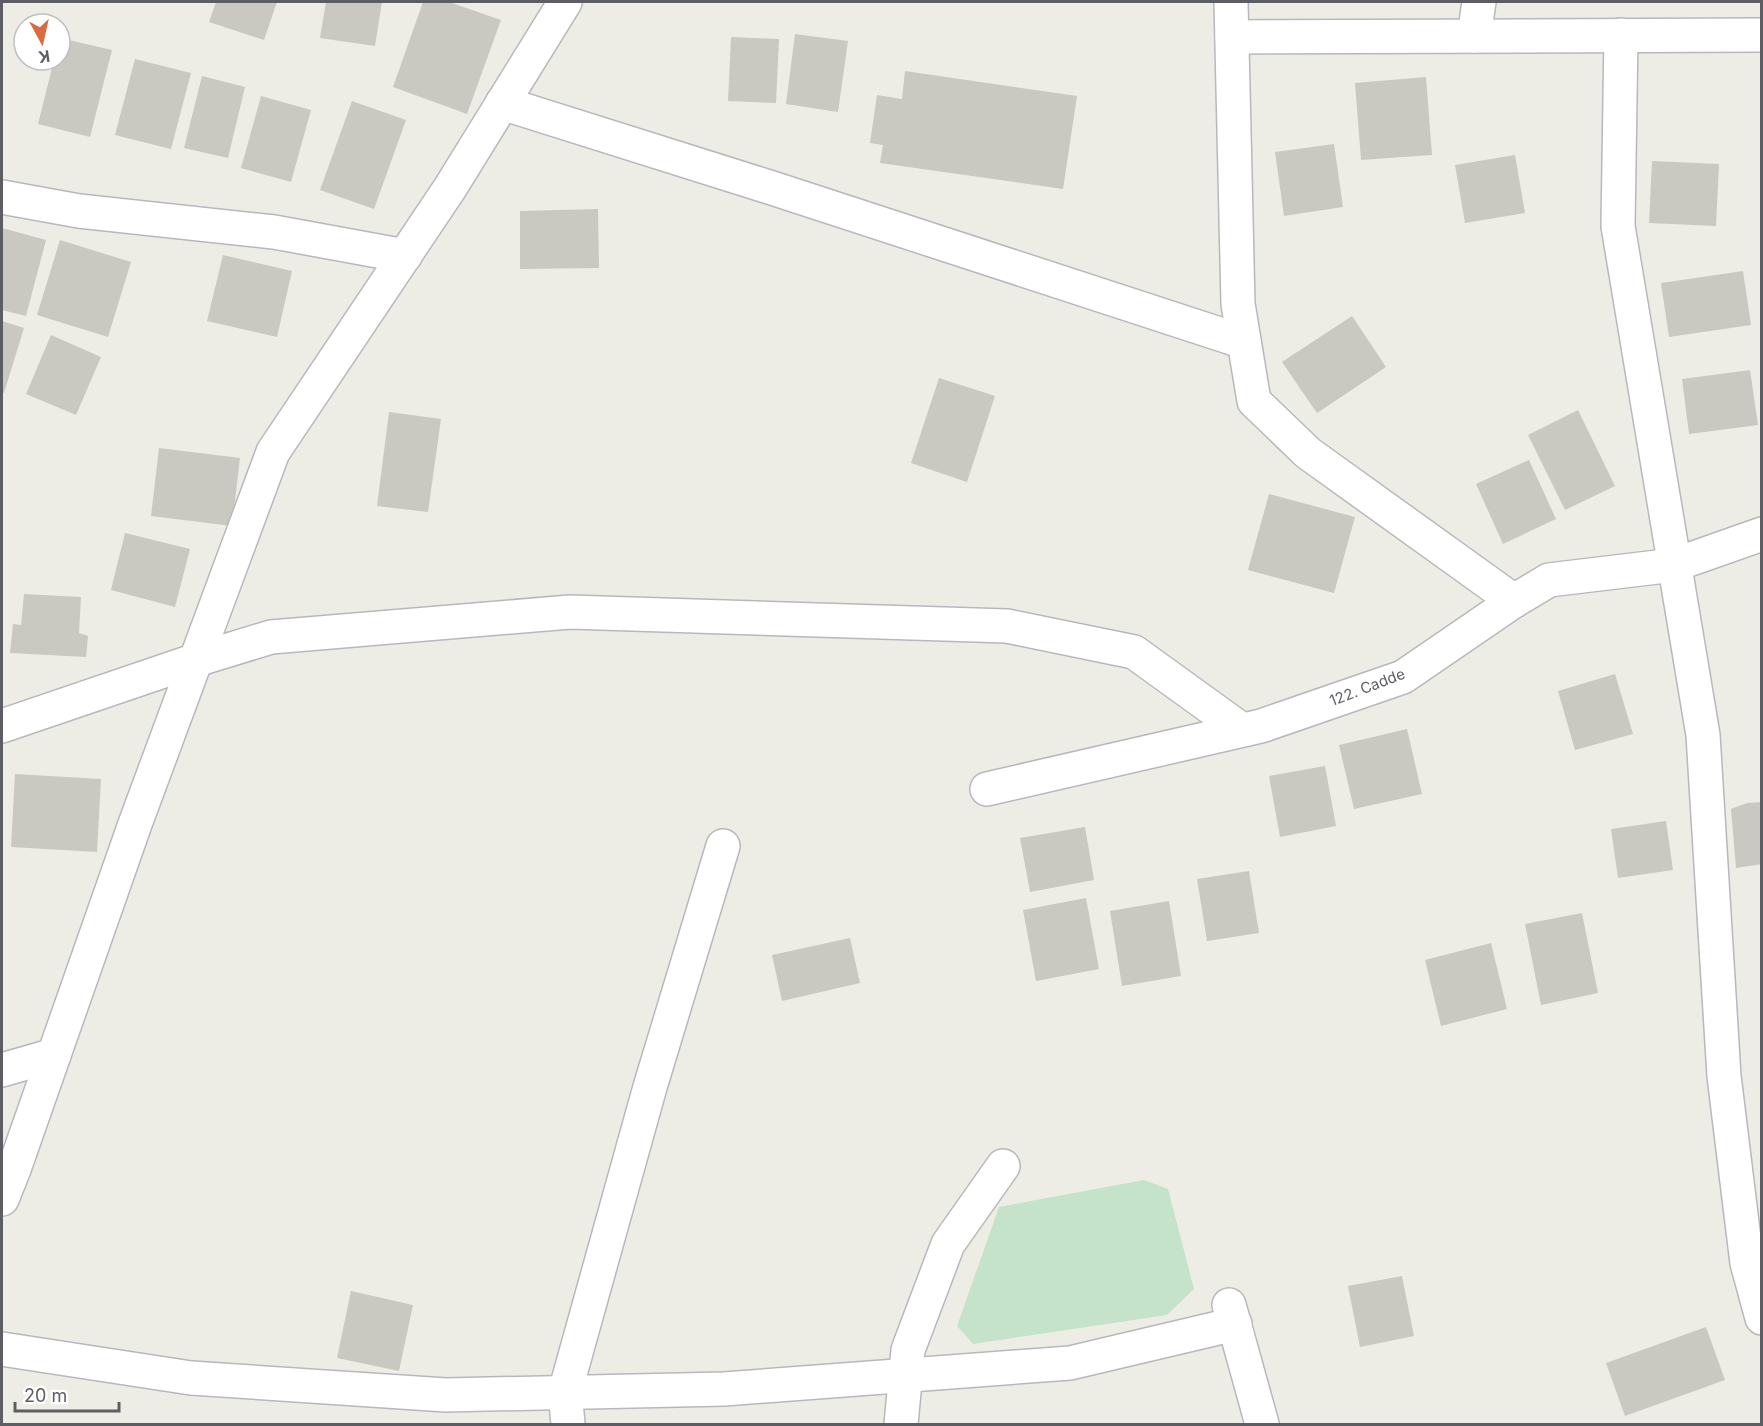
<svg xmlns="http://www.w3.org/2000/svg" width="1763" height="1426" viewBox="0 0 1763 1426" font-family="Inter,sans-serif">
	<rect width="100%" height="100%" fill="#eeede5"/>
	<polygon fill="#c4e3ca" points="1144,1180 1168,1189 1194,1289 1167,1315 973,1344 957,1326 999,1207"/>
	<g fill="#c9c8c1">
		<polygon points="216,2 277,2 264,40 209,22"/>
		<polygon points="326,2 382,2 375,46 320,38"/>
		<polygon points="423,2 449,2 501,20 467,114 393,87"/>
		<polygon points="795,34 848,41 838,112 786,104"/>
		<polygon points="731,37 779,39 776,103 728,101"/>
		<polygon points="60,38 112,50 90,137 38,124 54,60 60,60"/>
		<polygon points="135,59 191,73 171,149 115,135"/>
		<polygon points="905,71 1077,96 1063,189 880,163 883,145 870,143 877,95 902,99"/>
		<polygon points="202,76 245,87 228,158 184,148"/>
		<polygon points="1426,77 1432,155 1361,160 1355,83"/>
		<polygon points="261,96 311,110 291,182 241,168"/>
		<polygon points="352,101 406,120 374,209 320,190"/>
		<polygon points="1334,144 1343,207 1284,216 1275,152"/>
		<polygon points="1515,155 1525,213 1465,223 1455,165"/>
		<polygon points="1652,161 1719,164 1716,226 1649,223"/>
		<polygon points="598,209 599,268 520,269 520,211"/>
		<polygon points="2,228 46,240 26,316 2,310"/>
		<polygon points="60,240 131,262 108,337 37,315"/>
		<polygon points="223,255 292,271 277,337 207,321"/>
		<polygon points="1743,271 1751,325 1669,337 1661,283"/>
		<polygon points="1352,316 1386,367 1317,413 1282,362"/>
		<polygon points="2,321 24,328 4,393 2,392"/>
		<polygon points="51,335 101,357 76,415 26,394"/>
		<polygon points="1750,370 1758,425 1689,434 1682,379"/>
		<polygon points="939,378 995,396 967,482 911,463"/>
		<polygon points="1578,410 1615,486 1565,510 1528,435"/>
		<polygon points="389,412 441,419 428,512 377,506"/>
		<polygon points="159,448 240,458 232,526 151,516"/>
		<polygon points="1529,460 1556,519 1503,544 1476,484"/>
		<polygon points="1269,494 1355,517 1334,593 1248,570"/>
		<polygon points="125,533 190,549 175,607 111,590"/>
		<polygon points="24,594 81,597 79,633 88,636 86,657 10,653 13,624 21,625"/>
		<polygon points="1615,674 1633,734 1575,750 1558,691"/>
		<polygon points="1407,729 1422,794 1354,809 1339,745"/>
		<polygon points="1325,766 1336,826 1280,837 1269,776"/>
		<polygon points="15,774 101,779 97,852 11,847"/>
		<polygon points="1762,802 1762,864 1736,868 1731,809 1747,803"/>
		<polygon points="1666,821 1673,870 1618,878 1611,829"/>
		<polygon points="1085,827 1094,880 1030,892 1020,838"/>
		<polygon points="1249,871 1259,933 1207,941 1197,879"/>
		<polygon points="1086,898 1099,969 1036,981 1023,910"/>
		<polygon points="1169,901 1181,976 1122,986 1110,911"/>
		<polygon points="1582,913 1598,993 1541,1005 1525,924"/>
		<polygon points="850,938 860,983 782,1001 772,955"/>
		<polygon points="1491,943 1507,1009 1441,1026 1425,960"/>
		<polygon points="1402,1276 1414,1336 1360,1347 1348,1286"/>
		<polygon points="351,1291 413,1305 399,1371 337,1358"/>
		<polygon points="1706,1327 1725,1380 1625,1416 1606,1363"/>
	</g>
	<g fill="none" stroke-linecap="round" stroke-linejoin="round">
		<defs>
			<g id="minor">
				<polyline points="1231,2 1238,304 1254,401 1308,453 1514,601"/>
				<polyline points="1621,35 1618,226 1703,735 1724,1076 1747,1263 1762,1318"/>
				<polyline points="1474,36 1479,2"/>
				<polyline points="1232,37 1762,35"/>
				<polyline points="502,103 769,187 1244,342"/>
				<polyline points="2,197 79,211 274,232 405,256"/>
				<polyline points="2,726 196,660 271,637 570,612 1007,626 1134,652 1242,730"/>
				<polyline points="987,789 1261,726 1403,677 1514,601 1549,580 1674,565 1762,534"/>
				<polyline points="2,1070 54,1055"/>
				<polyline points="2,1199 14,1169 135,824 273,452 450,188 565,2"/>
				<polyline points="1229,1305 1262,1424"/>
				<polyline points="2,1349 191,1378 446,1395 724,1389 1070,1363 1235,1324"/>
				<polyline points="568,1424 565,1392 650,1087 723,846"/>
				<polyline points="901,1424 908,1350 948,1244 1003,1166"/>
			</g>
		</defs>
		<use href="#minor" stroke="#b7b8bd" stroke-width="36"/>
		<use href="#minor" stroke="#fff" stroke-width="33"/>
	</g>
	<g text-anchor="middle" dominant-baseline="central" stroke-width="4.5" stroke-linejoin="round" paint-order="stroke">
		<g font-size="15" fill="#5d5e64" stroke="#fff">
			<text transform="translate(1367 687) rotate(-21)">122. Cadde</text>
		</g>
	</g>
	<rect width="1763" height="1426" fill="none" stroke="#5d5e64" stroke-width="6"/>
	<g transform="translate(42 42) rotate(172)"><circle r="28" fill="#ffffff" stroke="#bebfc1" stroke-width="1.5"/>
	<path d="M0-4.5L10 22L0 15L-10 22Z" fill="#d96b40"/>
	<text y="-9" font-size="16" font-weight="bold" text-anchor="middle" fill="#5d5e64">K</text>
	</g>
	<path d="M15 1402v9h104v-9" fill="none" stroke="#5d5e64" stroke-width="3"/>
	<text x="24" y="1402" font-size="18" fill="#5d5e64" stroke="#ffffff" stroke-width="4.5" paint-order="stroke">20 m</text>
</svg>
